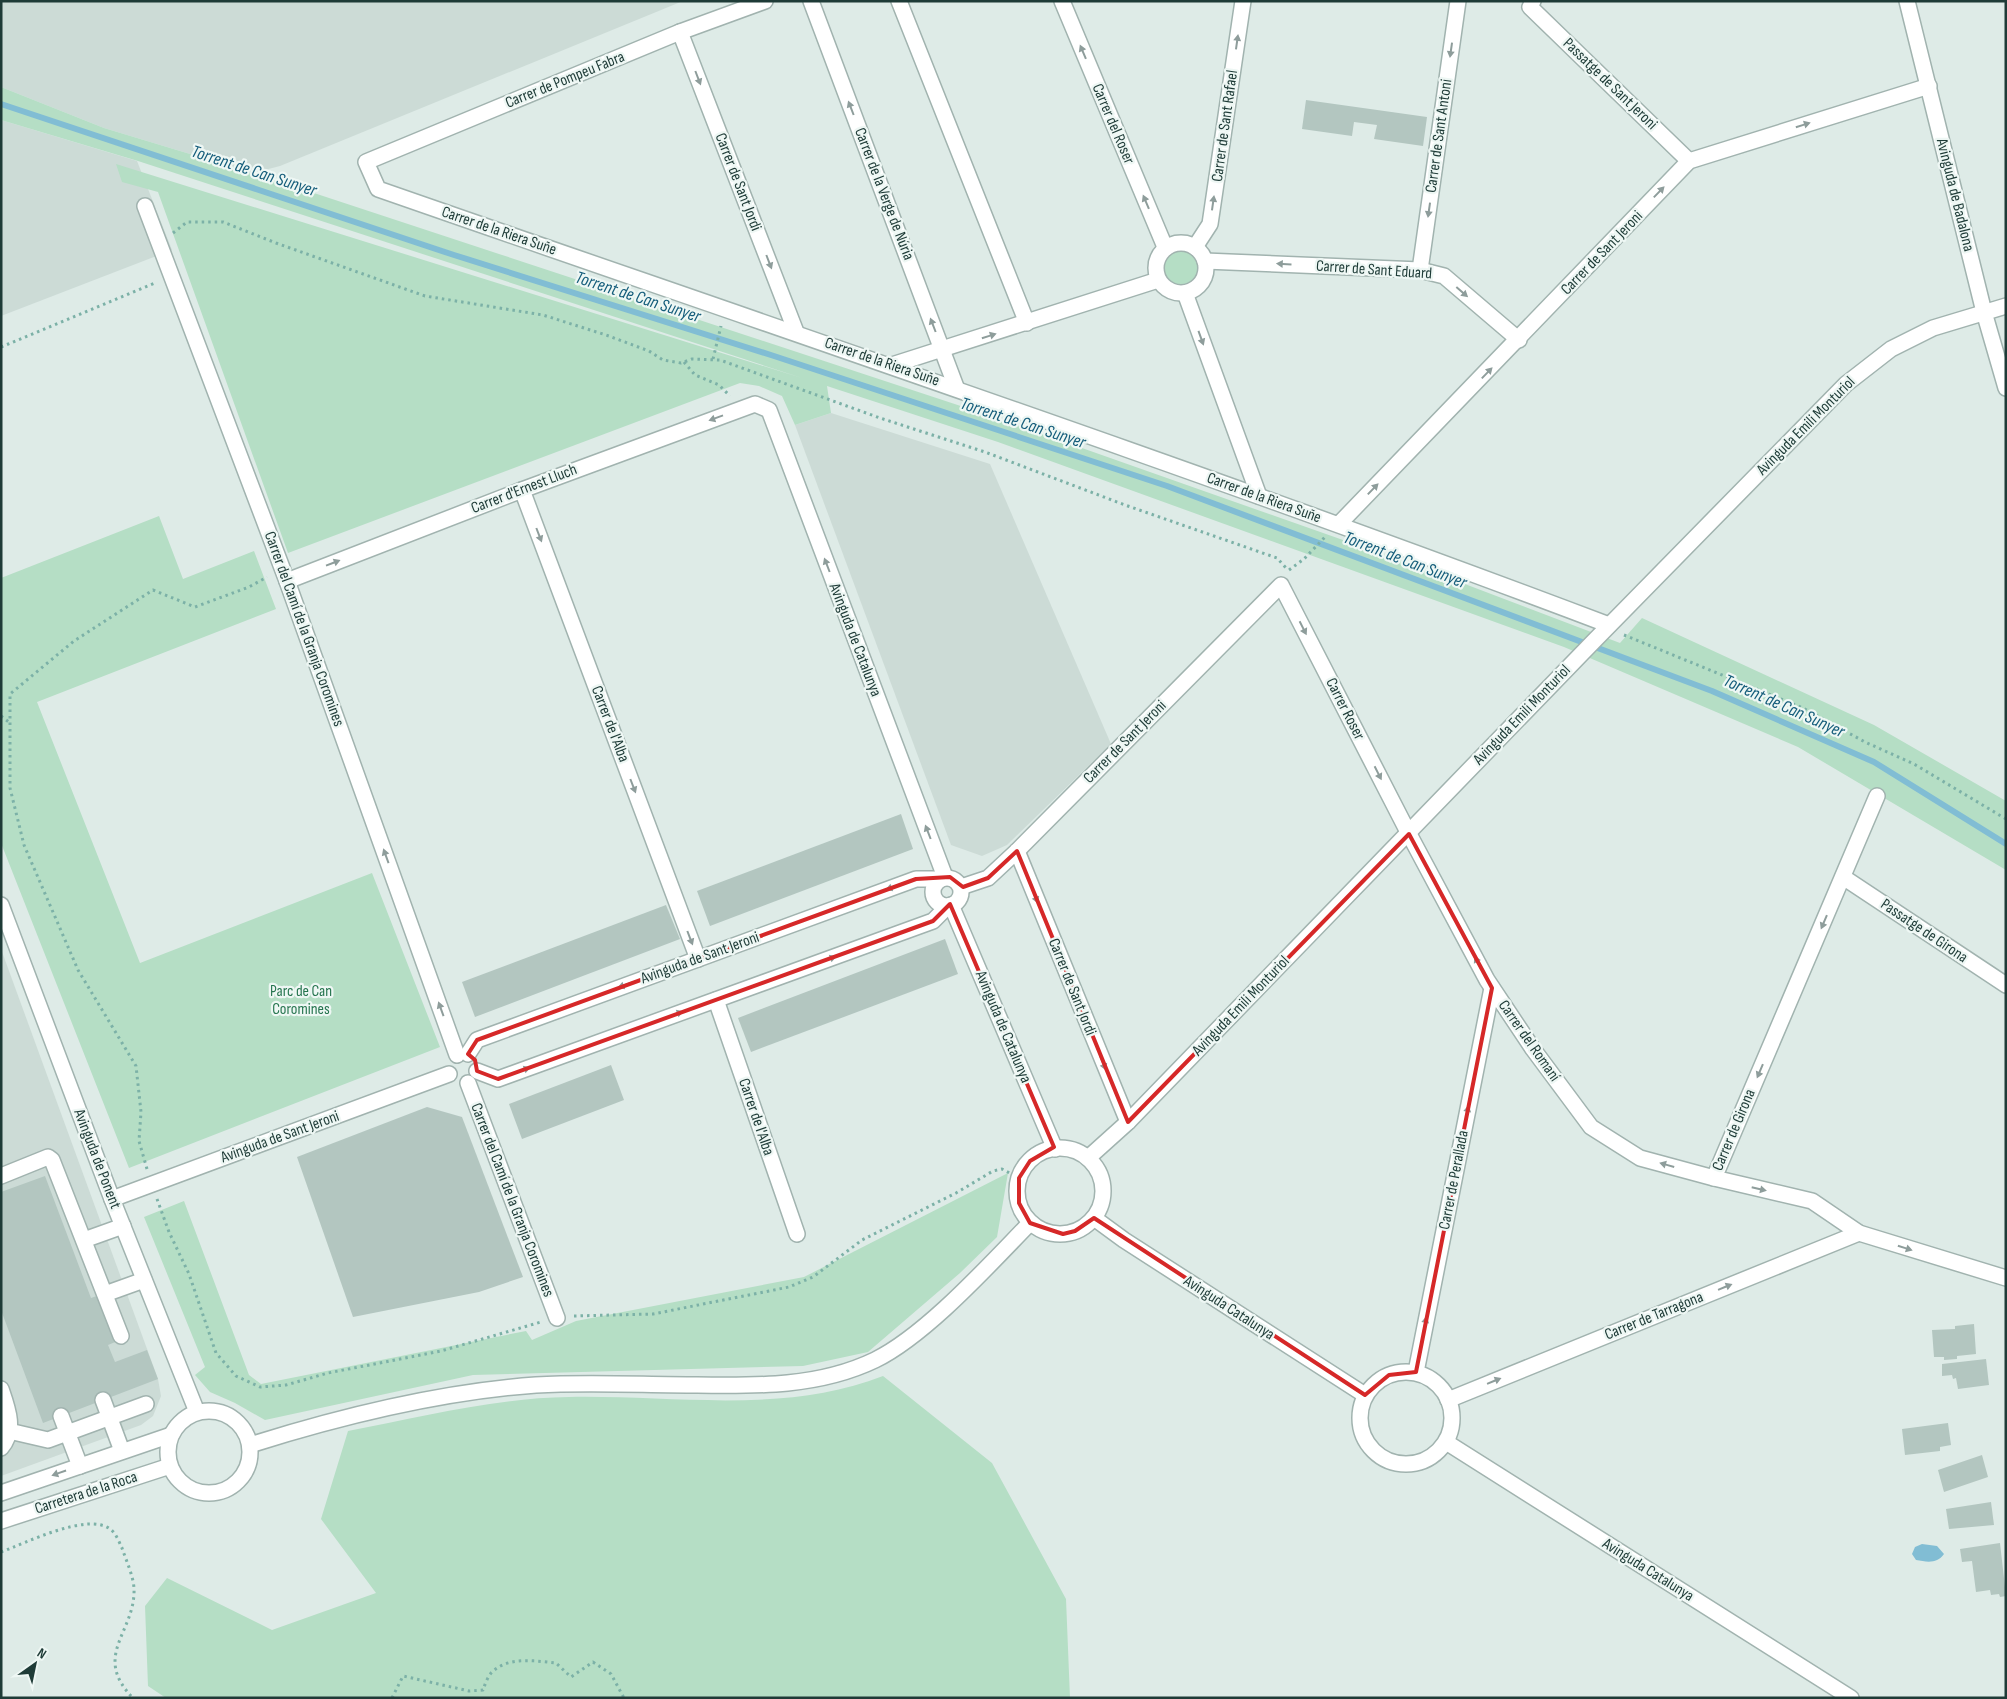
<svg xmlns="http://www.w3.org/2000/svg" width="2007" height="1699" viewBox="0 0 2007 1699" font-family="'Sofia Sans Condensed',sans-serif">
	<rect width="100%" height="100%" fill="#deebe7"/>
	<g fill="#ccdbd6">
		<polygon points="1,1 683,1 280,166 253,173 104,128 1,87"/>
		<polygon points="1,120 137,161 172,250 1,316"/>
		<polygon points="831,413 990,464 1111,744 1007,845 982,856 951,845 795,425"/>
		<polygon points="1,949 158,1379 161,1396 153,1416 141,1425 1,1476"/>
	</g>
	<g fill="#b5dec5">
		<polygon points="1,87 104,128 253,173 988,415 1428,570 1620,643 1642,618 1874,725 2006,801 2006,870 1798,747 1564,647 998,442 827,386 831,413 795,425 782,396 759,386 740,383 288,553 158,192 122,182 116,164 802,378 138,161 1,120"/>
		<circle cx="1181" cy="267" r="25"/>
		<polygon points="159,516 183,579 254,551 276,609 37,702 140,963 372,873 440,1047 129,1168 1,843 1,578"/>
		<polygon points="1008,1173 997,1237 960,1273 868,1352 803,1366 473,1375 265,1420 235,1403 210,1392 195,1375 205,1367 144,1217 184,1201 249,1375 261,1384 526,1331 532,1340 576,1321 804,1277"/>
		<path d="M883,1376L992,1463L1066,1599L1070,1698H166L148,1686L145,1606L167,1578L272,1630L376,1593L321,1519L348,1431C421,1417 495,1398 569,1397C672,1395 784,1415 883,1376Z"/>
	</g>
	<path fill="#81bdd4" d="M1922,1544L1937,1546L1944,1554C1937,1564 1927,1562 1916,1560L1912,1554L1915,1547Z"/>
	<g fill="none" stroke-linecap="round" stroke-linejoin="round">
		<polyline stroke="#81bdd4" stroke-width="6" points="1,104 454,255 774,356 1167,486 1712,691 1874,762 2006,844"/>
	</g>
	<g fill="#b3c6c0">
		<polygon points="1306,100 1427,117 1423,146 1374,139 1377,125 1354,122 1352,136 1302,129"/>
		<polygon points="901,814 913,849 710,926 697,891"/>
		<polygon points="666,905 680,939 475,1017 462,982"/>
		<polygon points="945,939 958,974 751,1052 738,1018"/>
		<polygon points="611,1065 624,1100 522,1139 509,1104"/>
		<polygon points="427,1107 462,1117 523,1277 479,1292 353,1317 297,1157"/>
		<polygon points="45,1176 91,1298 108,1292 125,1338 108,1345 115,1362 147,1350 158,1379 43,1423 1,1310 1,1192"/>
		<polygon points="1974,1324 1976,1354 1957,1356 1957,1359 1944,1360 1944,1357 1934,1357 1932,1330 1955,1329 1955,1326"/>
		<polygon points="1986,1359 1989,1385 1958,1389 1956,1378 1953,1379 1952,1375 1942,1376 1942,1364"/>
		<polygon points="1948,1423 1951,1445 1940,1447 1940,1451 1905,1455 1902,1429"/>
		<polygon points="1982,1455 1988,1477 1944,1492 1938,1470"/>
		<polygon points="1991,1502 1994,1525 1949,1529 1946,1509"/>
		<polygon points="2000,1543 2006,1596 2000,1597 1999,1594 1991,1595 1990,1590 1976,1592 1972,1561 1962,1562 1960,1549"/>
	</g>
	<g fill="none" stroke-linecap="round" stroke-linejoin="round">
		<defs>
			<g id="minor">
				<path d="M765,1L680,32L366,162L378,189C789,332 1202,471 1609,625"/>
				<polyline points="811,1 956,387"/>
				<polyline points="899,1 1027,323"/>
				<polyline points="1062,1 1165,247"/>
				<polyline points="1533,1 1530,7 1689,161"/>
				<polyline points="1907,1 1984,312 2006,388"/>
				<polyline points="680,32 796,332"/>
				<polyline points="145,206 287,581 457,1055"/>
				<circle cx="1181" cy="268" r="25"/>
				<polyline points="1195,247 1210,224 1243,1"/>
				<polyline points="1205,261 1420,270 1444,276 1519,340"/>
				<polyline points="1420,270 1458,1"/>
				<polyline points="1185,293 1259,496"/>
				<polyline points="892,365 1158,280"/>
				<polyline points="522,490 698,959"/>
				<polyline points="1339,524 1689,161 1929,86"/>
				<polyline points="287,581 522,490 755,404 769,410 945,877"/>
				<polyline points="1877,796 1714,1178 1812,1201 1859,1233 2006,1278"/>
				<polyline points="1017,851 1128,1122"/>
				<polyline points="1843,877 2006,985"/>
				<circle cx="947" cy="892" r="14"/>
				<polyline points="961,887 988,878 1017,851 1281,585 1409,834 1487,980 1533,1049 1591,1127 1640,1158 1714,1178"/>
				<polyline points="1,905 112,1199 197,1412"/>
				<polyline points="951,905 1055,1149"/>
				<polyline points="716,1000 797,1234"/>
				<polyline points="468,1054 477,1040 916,879 940,879"/>
				<polyline points="477,1071 498,1079 933,921 948,906"/>
				<polyline points="468,1083 557,1318"/>
				<circle cx="1060" cy="1191" r="43"/>
				<polyline points="1088,1158 1128,1122 1593,642 1846,384 1891,349 1933,328 2006,306"/>
				<polyline points="1,1176 48,1157 52,1160 121,1336"/>
				<polyline points="112,1199 449,1074"/>
				<polyline points="1094,1218 1124,1240 1365,1395"/>
				<polyline points="84,1240 123,1226"/>
				<polyline points="105,1294 144,1280"/>
				<polyline points="1416,1372 1492,988"/>
				<circle cx="1406" cy="1418" r="46"/>
				<path d="M1,1389C8,1409 16,1430 1,1448"/>
				<polyline points="103,1400 122,1451"/>
				<polyline points="1448,1400 1859,1233"/>
				<circle cx="209" cy="1452" r="41"/>
				<polyline points="61,1416 80,1466"/>
				<polyline points="9,1431 48,1440 146,1404"/>
				<polyline points="1446,1442 1851,1698"/>
				<path d="M250,1445C342,1416 439,1392 536,1385C589,1382 643,1385 697,1385C757,1386 819,1387 875,1360C926,1335 989,1265 1030,1223"/>
				<polyline points="1,1493 171,1435"/>
				<polyline points="1,1521 170,1466"/>
			</g>
		</defs>
		<use href="#minor" stroke="#a1b3af" stroke-width="18"/>
		<g stroke="#7cb1a7" stroke-width="3" stroke-dasharray="2.5 4" stroke-linecap="butt">
			<polyline points="173,233 187,222 223,222 276,243 425,296 543,315 606,335 649,351 663,360 681,363 692,359 720,360 880,418 985,452 1125,505 1277,558 1287,569"/>
			<polyline points="1,347 155,283"/>
			<polyline points="713,359 721,326"/>
			<polyline points="684,362 695,375 719,385 730,396"/>
			<polyline points="1289,570 1304,559 1325,537"/>
			<polyline points="1624,635 1803,708 1865,742 1914,764 2006,819"/>
			<polyline points="1,716 10,723"/>
			<polyline points="147,1169 139,1141 141,1112 136,1066 78,970 24,845 10,788 10,694 74,641 153,590 195,607 249,587 267,577"/>
			<polyline points="157,1199 169,1232 189,1274 216,1353 236,1376 260,1387 286,1385 328,1373 441,1351 541,1322"/>
			<polyline points="574,1316 653,1314 789,1287 813,1277 862,1240 956,1193 993,1171 1002,1169 1019,1178"/>
			<path d="M1,1552C26,1543 87,1512 110,1529C116,1533 119,1542 122,1548C126,1560 133,1575 134,1588C136,1632 91,1655 133,1698"/>
			<path d="M392,1698L403,1676L469,1691L483,1690C485,1684 488,1676 492,1672C509,1656 535,1661 556,1663L571,1677L593,1662L611,1674L624,1698"/>
		</g>
		<use href="#minor" stroke="#fff" stroke-width="15"/>
	</g>
	<defs><path id="oneway-solid" d="M-6-.8H1V-3.2L6.5 0L1 3.2V.8H-6Z" transform="scale(1.25)"/></defs>
	<g fill="#8e9d9b">
		<use href="#oneway-solid" transform="translate(1237 42) rotate(-82)"/>
		<use href="#oneway-solid" transform="translate(1451 50) rotate(98)"/>
		<use href="#oneway-solid" transform="translate(1083 52) rotate(-113)"/>
		<use href="#oneway-solid" transform="translate(698 78) rotate(69)"/>
		<use href="#oneway-solid" transform="translate(851 108) rotate(-111)"/>
		<use href="#oneway-solid" transform="translate(1803 125) rotate(-17)"/>
		<use href="#oneway-solid" transform="translate(1659 192) rotate(-46)"/>
		<use href="#oneway-solid" transform="translate(1146 202) rotate(-113)"/>
		<use href="#oneway-solid" transform="translate(1213 203) rotate(-82)"/>
		<use href="#oneway-solid" transform="translate(1429 210) rotate(98)"/>
		<use href="#oneway-solid" transform="translate(769 262) rotate(69)"/>
		<use href="#oneway-solid" transform="translate(1284 264) rotate(-177)"/>
		<use href="#oneway-solid" transform="translate(1462 292) rotate(41)"/>
		<use href="#oneway-solid" transform="translate(933 325) rotate(-111)"/>
		<use href="#oneway-solid" transform="translate(989 336) rotate(-18)"/>
		<use href="#oneway-solid" transform="translate(1201 338) rotate(70)"/>
		<use href="#oneway-solid" transform="translate(1487 373) rotate(-46)"/>
		<use href="#oneway-solid" transform="translate(716 418) rotate(160)"/>
		<use href="#oneway-solid" transform="translate(1373 489) rotate(-46)"/>
		<use href="#oneway-solid" transform="translate(539 535) rotate(69)"/>
		<use href="#oneway-solid" transform="translate(333 563) rotate(-21)"/>
		<use href="#oneway-solid" transform="translate(827 565) rotate(-111)"/>
		<use href="#oneway-solid" transform="translate(1303 628) rotate(63)"/>
		<use href="#oneway-solid" transform="translate(1378 773) rotate(63)"/>
		<use href="#oneway-solid" transform="translate(633 786) rotate(69)"/>
		<use href="#oneway-solid" transform="translate(928 832) rotate(-111)"/>
		<use href="#oneway-solid" transform="translate(386 856) rotate(-110)"/>
		<use href="#oneway-solid" transform="translate(893 887) rotate(160)"/>
		<use href="#oneway-solid" transform="translate(1035 896) rotate(68)"/>
		<use href="#oneway-solid" transform="translate(1824 922) rotate(113)"/>
		<use href="#oneway-solid" transform="translate(690 938) rotate(69)"/>
		<use href="#oneway-solid" transform="translate(829 959) rotate(-20)"/>
		<use href="#oneway-solid" transform="translate(1478 963) rotate(-118)"/>
		<use href="#oneway-solid" transform="translate(625 985) rotate(160)"/>
		<use href="#oneway-solid" transform="translate(441 1009) rotate(-110)"/>
		<use href="#oneway-solid" transform="translate(676 1014) rotate(-20)"/>
		<use href="#oneway-solid" transform="translate(1103 1063) rotate(68)"/>
		<use href="#oneway-solid" transform="translate(523 1070) rotate(-20)"/>
		<use href="#oneway-solid" transform="translate(1760 1071) rotate(113)"/>
		<use href="#oneway-solid" transform="translate(1467 1113) rotate(-79)"/>
		<use href="#oneway-solid" transform="translate(1667 1165) rotate(-164)"/>
		<use href="#oneway-solid" transform="translate(1759 1189) rotate(13)"/>
		<use href="#oneway-solid" transform="translate(1905 1248) rotate(18)"/>
		<use href="#oneway-solid" transform="translate(1725 1287) rotate(-22)"/>
		<use href="#oneway-solid" transform="translate(1425 1324) rotate(-79)"/>
		<use href="#oneway-solid" transform="translate(1494 1381) rotate(-22)"/>
		<use href="#oneway-solid" transform="translate(59 1473) rotate(161)"/>
	</g>
	<path fill="none" stroke="#d62828" stroke-width="4" stroke-linejoin="round" d="M1409,834L1492,988L1416,1372L1389,1375L1365,1395L1094,1218L1075,1231L1063,1234L1030,1223L1019,1203V1178L1030,1161L1054,1147L950,904L933,921L498,1079L477,1071L475,1060L468,1054L477,1040L916,879L950,877L963,887L988,878L1017,851L1128,1122Z"/>
	<g text-anchor="middle" dominant-baseline="central" stroke-width="4.5" stroke-linejoin="round" paint-order="stroke">
		<g font-size="16" fill="#1e3b37" stroke="#eef7f4">
			<text transform="translate(565 80) rotate(-22)">Carrer de Pompeu Fabra</text>
			<text transform="translate(1610 84) rotate(44)">Passatge de Sant Jeroni</text>
			<text transform="translate(1113 124) rotate(67)">Carrer del Roser</text>
			<text transform="translate(1225 126) rotate(-82)">Carrer de Sant Rafael</text>
			<text transform="translate(1439 136) rotate(-82)">Carrer de Sant Antoni</text>
			<text transform="translate(738 182) rotate(69)">Carrer de Sant Jordi</text>
			<text transform="translate(884 194) rotate(69)">Carrer de la Verge de Núria</text>
			<text transform="translate(1955 195) rotate(76)">Avinguda de Badalona</text>
			<text transform="translate(499 231) rotate(19)">Carrer de la Riera Suñe</text>
			<text transform="translate(1602 253) rotate(-46)">Carrer de Sant Jeroni</text>
			<text transform="translate(1374 270) rotate(4)">Carrer de Sant Eduard</text>
			<text transform="translate(882 362) rotate(19)">Carrer de la Riera Suñe</text>
			<text transform="translate(1806 426) rotate(-45)">Avinguda Emili Monturiol</text>
			<text transform="translate(524 489) rotate(-21)">Carrer d'Ernest Lluch</text>
			<text transform="translate(1264 498) rotate(20)">Carrer de la Riera Suñe</text>
			<text transform="translate(304 629) rotate(70)">Carrer del Camí de la Granja Coromines</text>
			<text transform="translate(855 640) rotate(69)">Avinguda de Catalunya</text>
			<text transform="translate(1345 709) rotate(63)">Carrer Roser</text>
			<text transform="translate(1522 715) rotate(-46)">Avinguda Emili Monturiol</text>
			<text transform="translate(610 724) rotate(69)">Carrer de l'Alba</text>
			<text transform="translate(1125 742) rotate(-45)">Carrer de Sant Jeroni</text>
			<text transform="translate(1924 931) rotate(34)">Passatge de Girona</text>
			<text transform="translate(700 958) rotate(-20)">Avinguda de Sant Jeroni</text>
			<text transform="translate(1072 987) rotate(68)">Carrer de Sant Jordi</text>
			<text transform="translate(1241 1006) rotate(-46)">Avinguda Emili Monturiol</text>
			<text transform="translate(1003 1027) rotate(67)">Avinguda de Catalunya</text>
			<text transform="translate(1529 1041) rotate(55)">Carrer del Romaní</text>
			<text transform="translate(756 1117) rotate(71)">Carrer de l'Alba</text>
			<text transform="translate(1734 1130) rotate(-67)">Carrer de Girona</text>
			<text transform="translate(280 1137) rotate(-20)">Avinguda de Sant Jeroni</text>
			<text transform="translate(97 1159) rotate(69)">Avinguda de Ponent</text>
			<text transform="translate(1454 1180) rotate(-79)">Carrer de Perallada</text>
			<text transform="translate(512 1200) rotate(69)">Carrer del Camí de la Granja Coromines</text>
			<text transform="translate(1229 1308) rotate(33)">Avinguda Catalunya</text>
			<text transform="translate(1654 1316) rotate(-22)">Carrer de Tarragona</text>
			<text transform="translate(86 1493) rotate(-18)">Carretera de la Roca</text>
			<text transform="translate(1648 1570) rotate(32)">Avinguda Catalunya</text>
		</g>
		<g font-size="16" fill="#26754f" stroke="#eef7f4">
			<text x="301" y="991">Parc de Can<tspan x="301" dy="18">Coromines</tspan></text>
		</g>
		<g font-size="18" font-style="italic" fill="#155d7b" stroke="#eef7f4">
			<text transform="translate(254 171) rotate(18)">Torrent de Can Sunyer</text>
			<text transform="translate(638 297) rotate(18)">Torrent de Can Sunyer</text>
			<text transform="translate(1023 423) rotate(18)">Torrent de Can Sunyer</text>
			<text transform="translate(1405 560) rotate(21)">Torrent de Can Sunyer</text>
			<text transform="translate(1784 706) rotate(24)">Torrent de Can Sunyer</text>
		</g>
	</g>
	<rect width="2007" height="1699" fill="none" stroke="#1e3b37" stroke-width="5"/>
	<g transform="translate(35 1664) rotate(33)" stroke="#eef7f4" stroke-width="4" paint-order="stroke">
	<path d="M0-4L9 19L0 12L-9 19Z" fill="#1e3b37"/>
	<text y="-8" font-size="14" font-weight="bold" text-anchor="middle" fill="#1e3b37">N</text>
	</g>
</svg>
